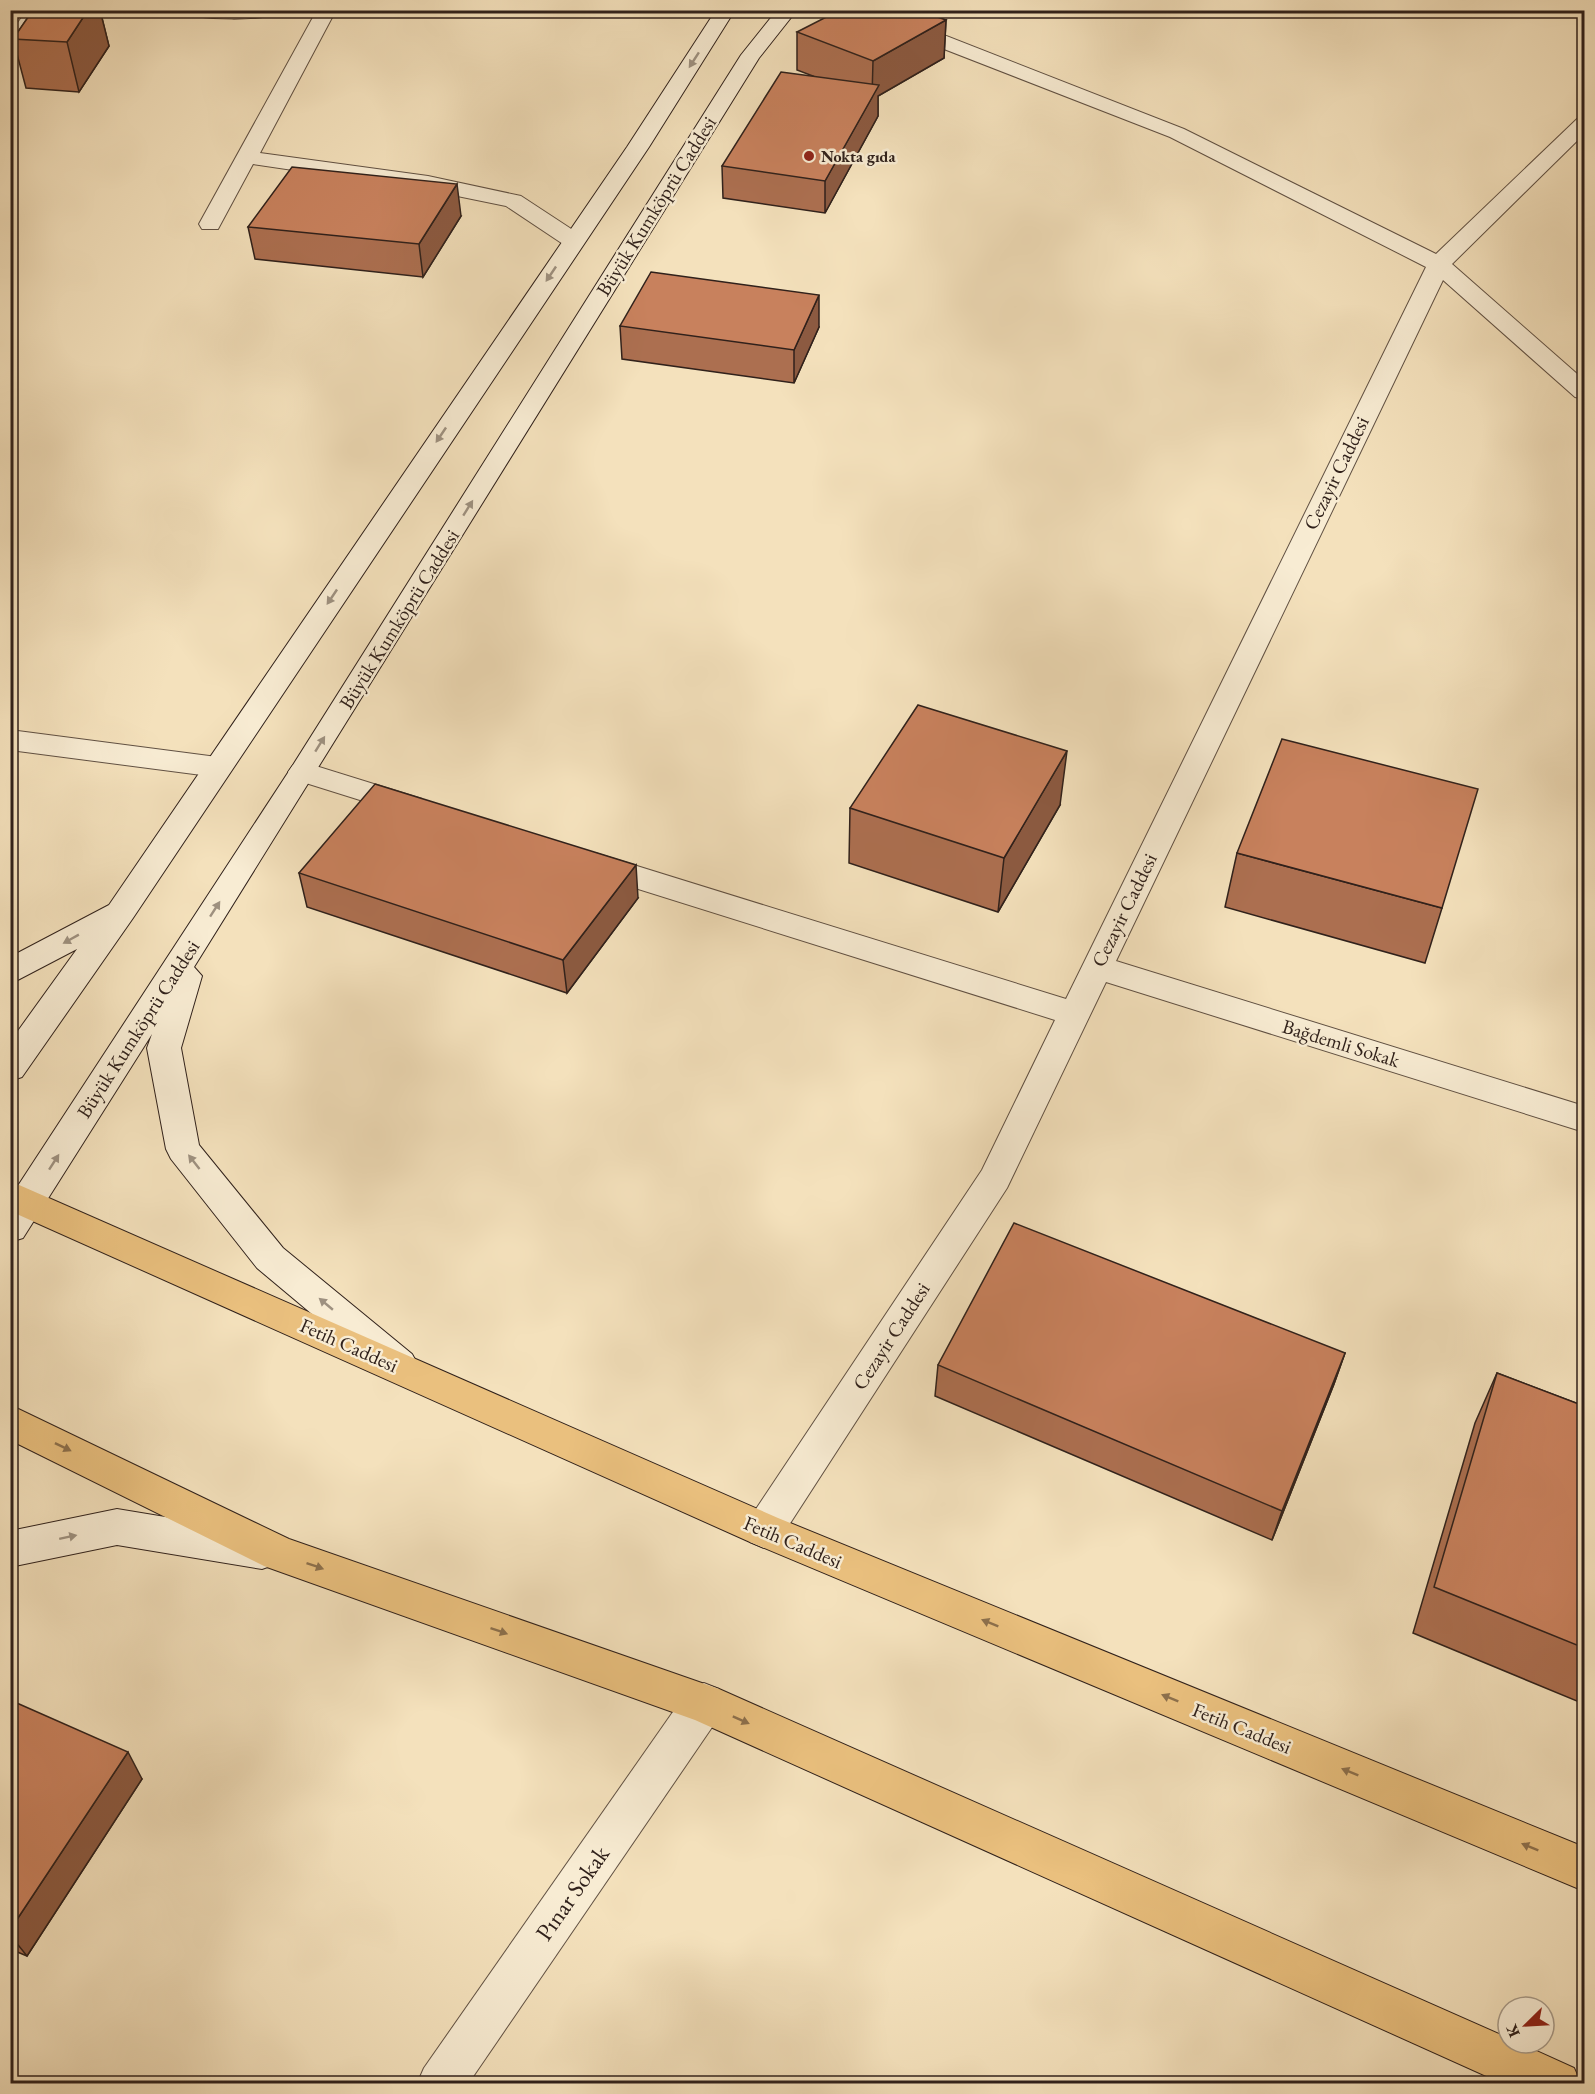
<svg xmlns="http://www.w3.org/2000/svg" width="1595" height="2094" viewBox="0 0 1595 2094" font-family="'EB Garamond',serif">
	<rect width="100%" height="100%" fill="#f4e1bc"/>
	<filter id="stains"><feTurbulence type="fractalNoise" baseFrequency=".00333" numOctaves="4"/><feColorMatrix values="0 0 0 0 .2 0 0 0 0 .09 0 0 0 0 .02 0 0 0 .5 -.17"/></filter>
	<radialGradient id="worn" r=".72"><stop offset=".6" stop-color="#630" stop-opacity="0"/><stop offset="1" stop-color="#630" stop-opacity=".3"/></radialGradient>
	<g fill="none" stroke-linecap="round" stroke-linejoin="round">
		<defs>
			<g id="street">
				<polygon points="27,10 46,10 17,53 10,55 10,34"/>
				<path d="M178,10H286C278,22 186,21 178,10Z"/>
				<polygon points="317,10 336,10 260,153 428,176 521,196 582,236 585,241 582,246 566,246 506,206 428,190 253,164 218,229 202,229 199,224"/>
				<polygon points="852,10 880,10 1184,129 1436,254 1577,119 1584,117 1584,134 1452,264 1584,380 1584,399 1575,397 1443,280 1116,961 1584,1106 1584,1132 1106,982 1007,1188 778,1542 764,1548 750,1542 744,1530 750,1518 982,1170 1055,1020 584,872 580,864 584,856 595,853 1066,999 1426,267 1170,137 854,14"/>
				<polygon points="10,730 217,757 227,760 232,767 227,774 217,777 10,750"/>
				<polygon points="303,762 422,799 426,806 422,813 411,816 293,779 288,772 293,765"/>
				<polygon points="704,1683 719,1689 725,1703 719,1717 468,2084 417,2084 424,2068 689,1689"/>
			</g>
			<g id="secondary">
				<polygon points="716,10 735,10 649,147 133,918 22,1077 10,1081 10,1042 77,949 10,984 10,957 109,905 627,147"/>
				<polygon points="777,10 797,10 759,58 194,967 202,976 181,1048 199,1145 283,1248 412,1354 418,1365 412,1376 399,1381 386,1376 257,1268 171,1159 166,1149 147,1048 152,1034 23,1238 10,1242 10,1198 293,765 741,55"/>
				<polygon points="117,1509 262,1533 276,1538 282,1551 276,1564 262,1569 117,1545 10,1567 10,1531"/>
			</g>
			<g id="primary">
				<polygon points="10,1181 778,1518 1584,1847 1584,1891 750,1542 10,1211"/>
				<polygon points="10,1405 289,1539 719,1689 1508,2038 1508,2043 1519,2043 1574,2068 1581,2084 1504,2084 695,1720 264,1566 10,1440"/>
			</g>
		</defs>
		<use href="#street" stroke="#615143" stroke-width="2"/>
		<use href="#secondary" stroke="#30211b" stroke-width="2"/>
		<use href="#primary" stroke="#30211b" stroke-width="2"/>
		<use href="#street" fill="#f8ecd3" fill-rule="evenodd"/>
		<use href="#secondary" fill="#f8ecd3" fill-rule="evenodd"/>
		<use href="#primary" fill="#eac07e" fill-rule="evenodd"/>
	</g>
	<g fill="#ac6f50" stroke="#30211b" stroke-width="1.5">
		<polygon points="33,10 100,10 109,46 79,92 26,88 13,39"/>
		<polygon points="946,20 944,58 878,96 878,116 825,213 723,198 722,166 813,76 797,70 797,32"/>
		<polygon points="461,216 423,277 255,259 248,227"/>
		<polygon points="620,326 819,327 794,383 622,359"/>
		<polygon points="1060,805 998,912 849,863 850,808"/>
		<polygon points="1237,853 1442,908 1425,963 1225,907"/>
		<polygon points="299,873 638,898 567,993 307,907"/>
		<polygon points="1345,1353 1334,1384 1272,1540 935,1396 938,1365"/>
		<polygon points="1497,1373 1584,1406 1584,1704 1413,1633 1475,1423"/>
		<polygon points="10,1700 142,1779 27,1956 10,1949"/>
	</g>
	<g fill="#8c5a41" stroke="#30211b" stroke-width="1.5">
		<polygon points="88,10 100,10 109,46 79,92 67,42"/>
		<polygon points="946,20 944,58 878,96 878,116 825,213 825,181 872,97 873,61"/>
		<polygon points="457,184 461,216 423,277 419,244"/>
		<polygon points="819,295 819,327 794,383 794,350"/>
		<polygon points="1067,751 1060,805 998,912 1004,858"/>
		<polygon points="636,865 638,898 567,993 563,960"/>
		<polygon points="1345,1353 1334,1384 1272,1540 1282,1511"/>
		<polygon points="128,1752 142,1779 27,1956 10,1935 10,1930"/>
	</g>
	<g fill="#c8815d" stroke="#30211b" stroke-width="1.5">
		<polygon points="33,10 88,10 67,42 13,39"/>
		<polygon points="840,10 918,10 946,20 873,61 797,32"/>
		<polygon points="781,72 879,85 825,181 722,166"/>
		<polygon points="292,167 457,184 419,244 248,227"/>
		<polygon points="651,272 819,295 794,350 620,326"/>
		<polygon points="918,705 1067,751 1004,858 850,808"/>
		<polygon points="1282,739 1478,789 1442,908 1237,853"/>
		<polygon points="375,784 636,865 563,960 299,873"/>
		<polygon points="1014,1223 1345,1353 1282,1511 938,1365"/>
		<polygon points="1497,1373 1584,1406 1584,1648 1434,1587"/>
		<polygon points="10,1700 128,1752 10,1930"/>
	</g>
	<defs><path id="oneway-solid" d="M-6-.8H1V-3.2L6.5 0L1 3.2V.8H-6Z" transform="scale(1.5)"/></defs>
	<g fill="#9e9180">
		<use href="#oneway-solid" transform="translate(694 60) rotate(123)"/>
		<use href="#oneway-solid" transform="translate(551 274) rotate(124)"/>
		<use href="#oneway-solid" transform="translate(441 435) rotate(124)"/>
		<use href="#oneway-solid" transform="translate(468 508) rotate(-58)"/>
		<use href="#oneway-solid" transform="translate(332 597) rotate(124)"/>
		<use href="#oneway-solid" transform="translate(320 744) rotate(-58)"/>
		<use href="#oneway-solid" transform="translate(215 909) rotate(-57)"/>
		<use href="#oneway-solid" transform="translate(71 939) rotate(151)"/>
		<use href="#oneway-solid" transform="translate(54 1162) rotate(-57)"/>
		<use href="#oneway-solid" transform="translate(194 1162) rotate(-128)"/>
		<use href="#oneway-solid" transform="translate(326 1304) rotate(-140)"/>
		<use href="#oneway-solid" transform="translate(68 1537) rotate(-12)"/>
	</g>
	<g fill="#8d704c">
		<use href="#oneway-solid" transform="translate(63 1447) rotate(26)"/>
		<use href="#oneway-solid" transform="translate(315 1566) rotate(19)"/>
		<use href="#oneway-solid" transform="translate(990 1623) rotate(-158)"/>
		<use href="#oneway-solid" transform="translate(499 1631) rotate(19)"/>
		<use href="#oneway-solid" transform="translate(1170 1698) rotate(-158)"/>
		<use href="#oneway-solid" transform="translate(741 1720) rotate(24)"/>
		<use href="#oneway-solid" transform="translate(1350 1772) rotate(-158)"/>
		<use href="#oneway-solid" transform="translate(1530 1847) rotate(-158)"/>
	</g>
	<circle fill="#8f2418" stroke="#f8ecd3" stroke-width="2" cx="809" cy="156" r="6"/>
	<g text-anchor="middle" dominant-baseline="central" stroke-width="5" stroke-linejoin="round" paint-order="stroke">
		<g font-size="16" font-weight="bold" fill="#30211b" stroke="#f8ecd3" text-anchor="start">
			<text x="821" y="156">Nokta gıda</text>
		</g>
		<g font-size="20" fill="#30211b" stroke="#f8ecd3">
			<text transform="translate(656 206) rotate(-58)">Büyük Kumköprü Caddesi</text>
			<text transform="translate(1336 473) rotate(-64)">Cezayir Caddesi</text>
			<text transform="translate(399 619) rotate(-58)">Büyük Kumköprü Caddesi</text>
			<text transform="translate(1124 910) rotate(-64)">Cezayir Caddesi</text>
			<text transform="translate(138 1029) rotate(-57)">Büyük Kumköprü Caddesi</text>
			<text transform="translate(1341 1043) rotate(17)">Bağdemli Sokak</text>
			<text transform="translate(891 1336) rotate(-57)">Cezayir Caddesi</text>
			<text transform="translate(349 1345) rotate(24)">Fetih Caddesi</text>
			<text transform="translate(793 1542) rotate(23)">Fetih Caddesi</text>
			<text transform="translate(1242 1728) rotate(22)">Fetih Caddesi</text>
		</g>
		<g font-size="24" fill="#30211b" stroke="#f8ecd3">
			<text transform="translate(572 1893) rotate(-55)">Pınar Sokak</text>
		</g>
	</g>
	<rect width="1595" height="2094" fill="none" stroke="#f4e1bc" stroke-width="36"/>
	<rect x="12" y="12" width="1571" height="2070" fill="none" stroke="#30211b" stroke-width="3"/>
	<rect x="18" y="18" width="1559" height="2058" fill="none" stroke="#30211b" stroke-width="1.5"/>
	<g transform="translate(1526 2025) rotate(246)"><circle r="28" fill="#f8ecd3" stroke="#a89b89" stroke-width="1.5"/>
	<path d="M0-4.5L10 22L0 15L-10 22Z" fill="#8f2418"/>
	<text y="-9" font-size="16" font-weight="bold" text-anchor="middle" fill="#30211b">K</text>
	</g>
	<rect width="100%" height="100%" filter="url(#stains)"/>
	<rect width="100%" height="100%" fill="url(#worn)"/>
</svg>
